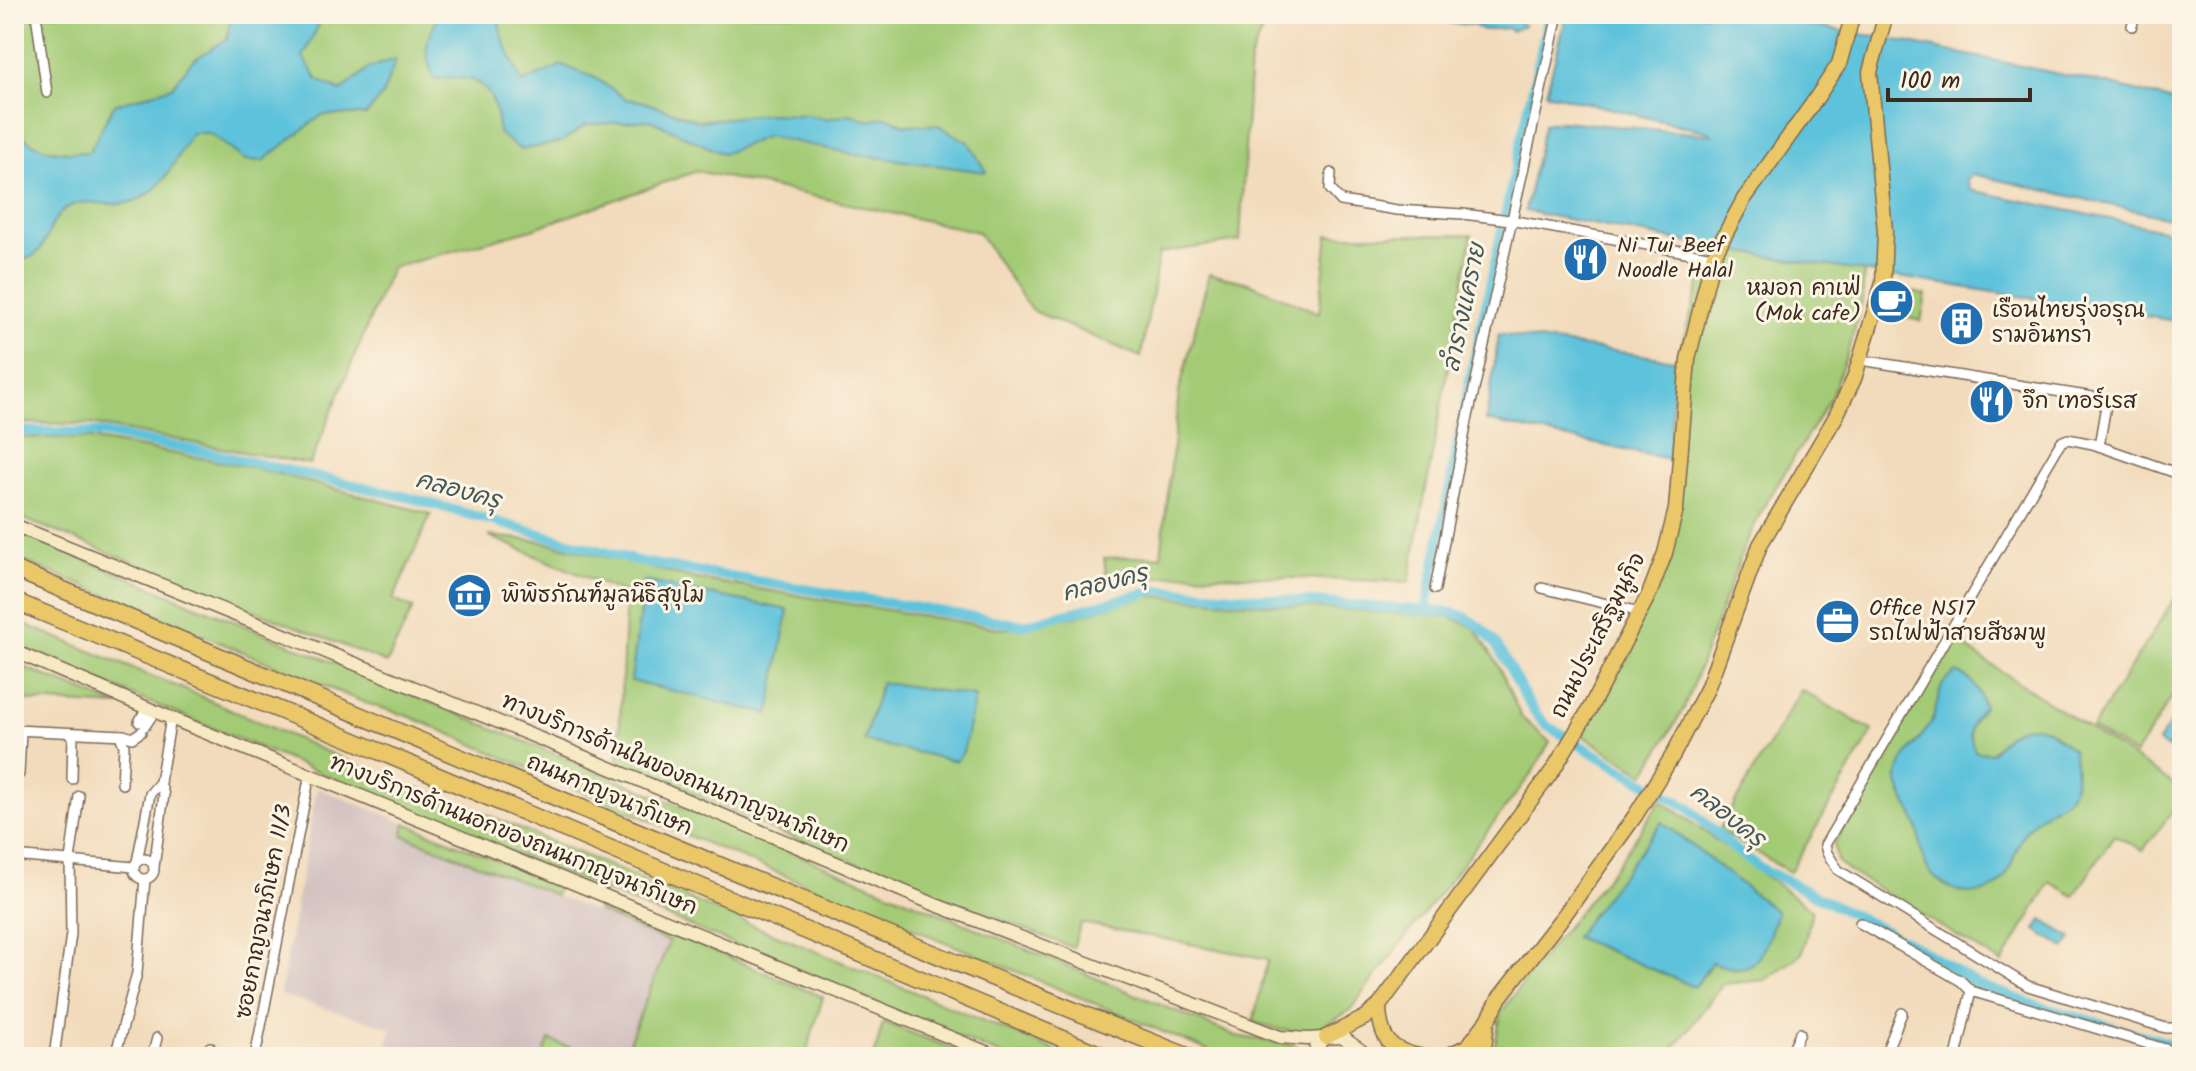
<svg xmlns="http://www.w3.org/2000/svg" width="2196" height="1071" viewBox="0 0 2196 1071" font-family="Kalam,'Playpen Sans Thai',sans-serif">
	<rect width="100%" height="100%" fill="#fcf5e5"/>
	<filter id="ink" filterUnits="userSpaceOnUse"><feTurbulence type="fractalNoise" baseFrequency=".0125" numOctaves="2"/><feDisplacementMap in="SourceGraphic" scale="16" xChannelSelector="R" yChannelSelector="G"/><feConvolveMatrix kernelMatrix="1 2 1 2 8 2 1 2 1" color-interpolation-filters="sRGB"/></filter>
	<filter id="wash" filterUnits="userSpaceOnUse"><feTurbulence type="fractalNoise" baseFrequency=".006" numOctaves="4" result="noise"/><feDisplacementMap in="SourceGraphic" scale="32" xChannelSelector="R" yChannelSelector="G"/><feGaussianBlur stdDeviation="1.8" result="paint"/><feColorMatrix in="noise" values="0 0 0 0 0 0 0 0 0 0 0 0 0 0 0 0 0 1.4 0 .05"/><feComposite in="paint" operator="in"/></filter>
	<g filter="url(#wash)">
		<rect width="100%" height="100%" fill="#f2dbbc"/>
		<polygon fill="#d1bfbe" points="317,788 405,823 403,835 669,941 623,1057 597,1057 550,1040 543,1057 383,1057 392,1028 280,995"/>
		<g fill="#a3cb76" stroke="#6f7a4a" stroke-width="2">
			<polygon points="14,14 1269,14 1250,58 1240,241 1159,253 1141,357 1031,310 978,232 697,171 532,229 391,268 310,464 90,424 14,423"/>
			<polygon points="1328,235 1472,235 1409,582 1188,574 1107,582 1104,558 1161,556 1179,392 1209,274 1249,283 1319,313"/>
			<polygon points="1711,247 1864,271 1862,302 1848,352 1830,399 1763,508 1746,543 1684,708 1645,774 1580,734 1677,521 1680,350"/>
			<polygon points="1899,289 1926,295 1921,321 1894,315"/>
			<polygon points="14,437 90,439 251,467 431,514 393,600 413,608 387,663 14,515"/>
			<polygon points="14,530 1236,1036 1298,1046 1296,1057 1224,1057 599,799 411,717 363,702 14,557"/>
			<path d="M489,536L539,541L697,579L1004,629L1076,616L1148,596L1450,617L1475,628L1497,663L1521,717L1550,742L1532,773L1349,1011C1309,1036 1298,1036 1253,1022L1268,959L1081,923L1073,948L770,829L721,806L618,763L626,594Z"/>
			<polygon points="2176,596 2182,600 2182,681 2135,755 2092,728"/>
			<polygon points="14,620 193,693 404,786 418,788 477,811 1071,1057 1006,1057 14,646"/>
			<polygon points="1951,638 2182,790 2182,799 2143,850 2114,835 2074,896 2050,882 2002,963 1849,871 1837,861 1834,844"/>
			<polygon points="14,663 119,706 14,700"/>
			<polygon points="1801,690 1873,731 1790,872 1719,830"/>
			<polygon points="1661,800 1812,910 1802,954 1765,980 1723,984 1667,1057 1496,1057 1494,1050 1501,1013 1528,975 1619,862"/>
			<polygon points="405,823 559,885 555,895 403,835"/>
			<polygon points="600,903 823,997 805,1057 623,1057 669,942 597,911"/>
			<polygon points="883,1022 974,1057 874,1057"/>
			<polygon points="549,1040 597,1057 543,1057"/>
		</g>
		<g fill="#5dc2db" stroke="#4c767c" stroke-width="2">
			<path d="M231,14H324L303,57L318,80L341,91L369,68L396,59L382,96L366,115H322L263,161L245,160L209,133H192C169,169 158,207 109,204C94,203 80,199 67,208C41,224 54,259 14,261V125C31,152 60,153 89,152L114,105L172,87L192,61L227,39Z"/>
			<path d="M440,14H497L503,39L522,83L562,65L595,78L626,99L641,101L699,121L766,114L806,115L826,119L851,114L869,121L885,117L906,125H938L969,143L986,172L853,154L767,136L723,154L650,120L586,125L561,142L521,150L498,133C498,111 493,85 468,79C457,77 444,79 434,79C422,50 425,41 440,14Z"/>
			<polygon points="1446,14 1506,14 1509,17 1512,15 1524,26 1512,31 1507,28 1483,30 1473,25 1449,23"/>
			<polygon points="1567,14 1741,14 1891,39 2108,84 2182,103 2182,221 1972,174 1967,180 1970,190 2182,234 2182,322 1711,247 1525,211 1544,124 1561,121 1712,135 1708,132 1546,93"/>
			<polygon points="1499,334 1675,360 1669,459 1486,421"/>
			<polygon points="644,581 788,610 769,714 631,681"/>
			<path d="M1957,672C1975,680 1978,689 1984,707C1969,722 1966,733 1976,752L1991,753C2004,736 2022,719 2046,729C2056,734 2063,744 2073,749C2085,812 2056,794 2027,829C2012,847 2015,873 1995,887C1975,900 1944,891 1930,872C1919,858 1922,836 1915,820C1910,807 1899,795 1898,781C1897,757 1920,743 1930,724C1937,712 1937,695 1943,684C1946,680 1953,675 1957,672Z"/>
			<polygon points="881,682 975,696 963,752 956,761 864,741"/>
			<polygon points="2181,707 2182,728 2168,749 2158,742"/>
			<path d="M1662,822L1777,912C1764,950 1760,982 1712,962L1695,987L1575,937Z"/>
			<polygon points="2042,920 2072,938 2065,948 2036,930"/>
		</g>
		<g fill="none" stroke-linecap="round" stroke-linejoin="round">
			<g stroke="#5dc2db" stroke-width="10">
				<path d="M14,431L100,433L210,453L407,497L641,562L1022,625L1157,590L1454,613C1508,629 1510,691 1547,726L1687,807L1733,848L1757,866L1920,949L1977,984L2028,1003L2182,1047"/>
				<polyline points="1426,611 1474,359 1549,14"/>
			</g>
		</g>
	</g>
	<g filter="url(#ink)">
		<g fill="none" stroke-linecap="round" stroke-linejoin="round">
			<defs>
				<g id="street">
					<polyline points="36,14 47,93"/>
					<polyline points="2132,26 2135,14"/>
					<polyline points="1331,173 1330,189 1341,201 1397,210 1463,214 1510,220 1713,257"/>
					<polyline points="1861,360 2099,398 2106,405 2099,446"/>
					<polyline points="2182,475 2093,444 2068,439 2061,442 1825,845 1827,853 1838,870 2028,986 2166,1028 2182,1028"/>
					<polyline points="1542,588 1640,612"/>
					<polyline points="1435,589 1467,421 1558,14"/>
					<polyline points="139,722 147,707"/>
					<polyline points="145,726 155,711"/>
					<polyline points="14,730 124,735 132,738 141,732"/>
					<polyline points="120,735 124,746 122,784"/>
					<polyline points="19,774 21,731"/>
					<polyline points="72,779 73,733"/>
					<polyline points="14,814 17,791"/>
					<polyline points="14,856 134,867"/>
					<circle cx="144" cy="869" r="10"/>
					<polyline points="137,862 150,794 160,782 171,718"/>
					<polyline points="154,867 164,795 160,782"/>
					<polyline points="1860,923 1961,981 1971,991 1956,1057"/>
					<polyline points="1971,991 2182,1054"/>
					<polyline points="54,1057 71,934 70,860 79,796"/>
					<polyline points="115,1057 137,973 145,879"/>
					<polyline points="152,1057 157,1038"/>
					<polyline points="207,1057 210,1047"/>
					<polyline points="255,1057 310,774"/>
					<polyline points="1789,1057 1800,1033"/>
					<polyline points="1884,1057 1902,1013"/>
				</g>
				<g id="secondary">
					<polyline points="14,525 565,749 936,905 1280,1037 1307,1039 1342,1037 1370,1057"/>
					<polyline points="14,651 180,722 998,1057"/>
					<polyline points="1315,1057 1316,1048 1326,1037"/>
				</g>
				<g id="primary">
					<path d="M1379,1006C1380,1042 1392,1052 1426,1057"/>
					<polyline points="1326,1037 1366,1017 1379,1006 1553,770 1589,710 1650,592 1665,553 1676,509 1688,359 1713,257 1744,199 1813,103 1839,64 1853,14"/>
					<polyline points="1445,1057 1468,1046 1484,1025"/>
					<polyline points="1483,1057 1487,1022 1500,997 1565,914 1635,816 1673,755 1707,689 1760,545 1835,418 1854,379 1883,283 1885,231 1870,72 1886,14"/>
				</g>
				<g id="highway">
					<path d="M14,569C404,735 796,899 1189,1057"/>
					<polyline points="14,601 338,734 1106,1057"/>
				</g>
			</defs>
			<use href="#street" stroke="#7b6855" stroke-width="12"/>
			<use href="#secondary" stroke="#7b6855" stroke-width="15"/>
			<use href="#primary" stroke="#7b6855" stroke-width="17"/>
			<use href="#highway" stroke="#7b6855" stroke-width="19"/>
			<use href="#street" stroke="#fff" stroke-width="9"/>
			<use href="#secondary" stroke="#f7e9c3" stroke-width="12"/>
			<use href="#primary" stroke="#eac769" stroke-width="14"/>
			<use href="#highway" stroke="#eac769" stroke-width="16"/>
		</g>
	</g>
	<defs>
		<symbol id="restaurant-disc" viewBox="-11 -11 22 22"><circle r="9.5" fill="#1f6fb2" stroke="#fcf5e5"/><path d="M-5-6h1v4h1v-4h1v4h1v-4h1v5L-1.5 .5V6h-2V.5L-5-1ZM5-6V6H3V1.5H1.5Q1.5-4 5-6Z" fill="#fff"/></symbol>
		<symbol id="cafe-disc" viewBox="-11 -11 22 22"><circle r="9.5" fill="#1f6fb2" stroke="#fcf5e5"/><path d="M-5.5-4.5H6V0H3Q3 3.5 0 3.5H-2.5Q-5.5 3.5-5.5 0ZM3-3.2v2h1.7v-2ZM-6 4.5H4V6H-6Z" fill="#fff"/></symbol>
		<symbol id="building-disc" viewBox="-11 -11 22 22"><circle r="9.5" fill="#1f6fb2" stroke="#fcf5e5"/><path d="M-4-6H4V6H1V3H-1V6H-4ZM-2.5-4.3h1.7v1.8h-1.7ZM.8-4.3h1.7v1.8H.8ZM-2.5-1h1.7V.8h-1.7ZM.8-1h1.7V.8H.8Z" fill="#fff"/></symbol>
		<symbol id="museum-disc" viewBox="-11 -11 22 22"><circle r="9.5" fill="#1f6fb2" stroke="#fcf5e5"/><path d="M0-6L6-3V-2H-6V-3ZM-5-1h2V3h-2ZM-1-1h2V3h-2ZM3-1h2V3H3ZM-6 4H6V6H-6Z" fill="#fff"/></symbol>
		<symbol id="office-disc" viewBox="-11 -11 22 22"><circle r="9.5" fill="#1f6fb2" stroke="#fcf5e5"/><path d="M-6-3h4V-5.5h4V-3h4V5H-6ZM-1-4.5V-3h2v-1.5ZM-6 0V1H6V0Z" fill="#fff"/></symbol>
	</defs>
	<g fill-rule="evenodd">
		<use href="#restaurant-disc" x="1560" y="234" width="51" height="51"/>
		<use href="#cafe-disc" x="1866" y="276" width="51" height="51"/>
		<use href="#building-disc" x="1936" y="298" width="51" height="51"/>
		<use href="#restaurant-disc" x="1966" y="376" width="51" height="51"/>
		<use href="#museum-disc" x="444" y="570" width="51" height="51"/>
		<use href="#office-disc" x="1812" y="596" width="51" height="51"/>
	</g>
	<g text-anchor="middle" dominant-baseline="central" stroke-width="6" stroke-linejoin="round" paint-order="stroke">
		<g font-size="22" fill="#3b2a1e" stroke="#fcf5e5" text-anchor="start">
			<text x="1617" y="246">Ni Tui Beef<tspan x="1617" dy="25">Noodle Halal</tspan></text>
			<text x="1861" y="289" text-anchor="end">หมอก คาเฟ่<tspan x="1861" dy="25">(Mok cafe)</tspan></text>
			<text x="1992" y="311">เรือนไทยรุ่งอรุณ<tspan x="1992" dy="25">รามอินทรา</tspan></text>
			<text x="2022" y="402">จึก เทอร์เรส</text>
			<text x="501" y="596">พิพิธภัณฑ์มูลนิธิสุขุโม</text>
			<text x="1869" y="609">Office N517<tspan x="1869" dy="25">รถไฟฟ้าสายสีชมพู</tspan></text>
		</g>
		<g font-size="22" fill="#3b2a1e" stroke="#fcf5e5">
			<text transform="translate(1599 636) rotate(-63)">ถนนประเสริฐมนูกิจ</text>
			<text transform="translate(675 774) rotate(23)">ทางบริการด้านในของถนนกาญจนาภิเษก</text>
			<text transform="translate(609 796) rotate(23)">ถนนกาญจนาภิเษก</text>
			<text transform="translate(513 836) rotate(22)">ทางบริการด้านนอกของถนนกาญจนาภิเษก</text>
			<text transform="translate(265 912) rotate(-79)">ซอยกาญจนาภิเษก 11/3</text>
		</g>
		<g font-size="24" font-style="italic" fill="#455857" stroke="#fcf5e5">
			<text transform="translate(1465 308) rotate(-78)">ลำรางแคราย</text>
			<text transform="translate(458 491) rotate(15)">คลองครุ</text>
			<text transform="translate(1105 584) rotate(-14)">คลองครุ</text>
			<text transform="translate(1727 816) rotate(38)">คลองครุ</text>
		</g>
	</g>
	<rect width="2196" height="1071" fill="none" stroke="#fcf5e5" stroke-width="48"/>
	<path d="M1888 88v12h142v-12" fill="none" stroke="#3b2a1e" stroke-width="4"/>
	<text x="1900" y="88" font-size="24" fill="#3b2a1e" stroke="#fcf5e5" stroke-width="6" paint-order="stroke">100 m</text>
</svg>
